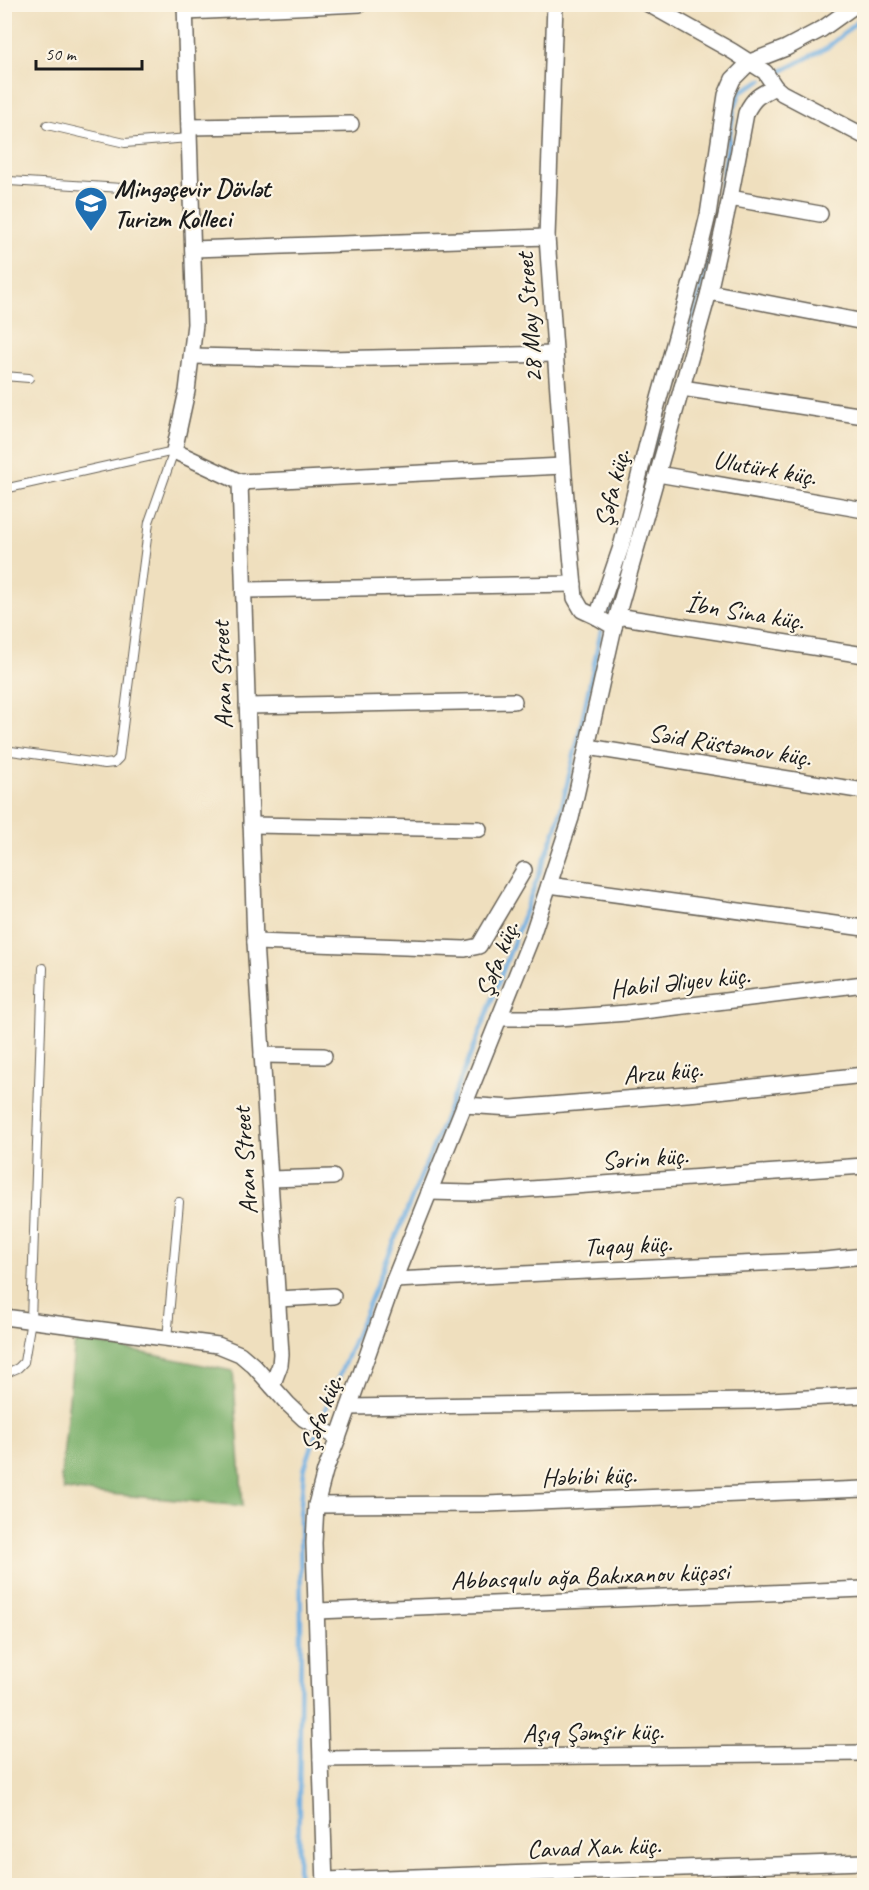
<svg xmlns="http://www.w3.org/2000/svg" width="869" height="1890" viewBox="0 0 869 1890" font-family="Caveat,sans-serif">
	<rect width="100%" height="100%" fill="#fcf5e5"/>
	<filter id="ink" filterUnits="userSpaceOnUse"><feTurbulence type="fractalNoise" baseFrequency=".0167" numOctaves="2"/><feDisplacementMap in="SourceGraphic" scale="12" xChannelSelector="R" yChannelSelector="G"/><feConvolveMatrix kernelMatrix="1 2 1 2 8 2 1 2 1" color-interpolation-filters="sRGB"/></filter>
	<filter id="wash" filterUnits="userSpaceOnUse"><feTurbulence type="fractalNoise" baseFrequency=".008" numOctaves="4" result="noise"/><feDisplacementMap in="SourceGraphic" scale="24" xChannelSelector="R" yChannelSelector="G"/><feGaussianBlur stdDeviation="1.35" result="paint"/><feColorMatrix in="noise" values="0 0 0 0 0 0 0 0 0 0 0 0 0 0 0 0 0 1.4 0 .05"/><feComposite in="paint" operator="in"/></filter>
	<g filter="url(#wash)">
		<rect width="100%" height="100%" fill="#efdfbe"/>
		<polygon fill="#7db16d" stroke="#4c6644" stroke-width="1.5" points="75,1339 233,1371 243,1506 64,1490 61,1478"/>
		<g fill="none" stroke-linecap="round" stroke-linejoin="round">
			<g stroke="#6dade1" stroke-width="4.5">
				<polyline points="780,72 828,47 864,16"/>
				<polyline points="713,239 734,109 741,91 762,80"/>
				<polyline points="671,383 695,309 710,253"/>
				<polyline points="630,540 655,453 662,414"/>
				<polyline points="609,614 626,554"/>
				<polyline points="322,1418 480,1032 557,826 578,739 601,631"/>
				<polyline points="298,1886 301,1633 300,1514 304,1470 316,1434"/>
			</g>
		</g>
	</g>
	<g filter="url(#ink)">
		<g fill="none" stroke-linecap="round" stroke-linejoin="round">
			<defs>
				<g id="service">
					<polyline points="47,125 125,143 189,138"/>
					<polyline points="4,184 9,181 122,188"/>
					<polyline points="4,376 29,378"/>
					<polyline points="4,489 174,451 149,522 119,758 114,763 105,764 4,750"/>
					<polyline points="167,1339 179,1202"/>
					<polyline points="4,1374 18,1368 24,1362 31,1320 43,968"/>
				</g>
				<g id="minor">
					<polyline points="185,4 195,324 187,391 174,451 240,482 255,942 281,1354 280,1365 272,1386"/>
					<polyline points="555,4 547,237 564,476 575,598 582,610 597,617"/>
					<polyline points="648,4 732,51 765,72 775,87 782,93 864,136"/>
					<polyline points="186,12 360,4"/>
					<polyline points="189,127 351,124"/>
					<polyline points="730,198 820,214"/>
					<polyline points="193,249 547,237"/>
					<polyline points="709,292 864,322"/>
					<polyline points="192,356 328,359 555,354"/>
					<polyline points="682,388 864,416"/>
					<polyline points="658,474 864,510"/>
					<polyline points="240,482 563,466"/>
					<polyline points="244,590 574,584"/>
					<polyline points="617,616 864,655"/>
					<path d="M614,627L709,292L730,198L746,113C754,97 759,95 775,87"/>
					<polyline points="247,706 514,701"/>
					<polyline points="588,747 864,791"/>
					<polyline points="251,825 479,829"/>
					<polyline points="549,885 864,928"/>
					<polyline points="255,942 465,949 479,946 524,870"/>
					<polyline points="499,1018 558,1018 627,1013 864,984"/>
					<polyline points="262,1055 324,1056"/>
					<polyline points="464,1105 512,1108 699,1093 864,1075"/>
					<polyline points="270,1179 333,1177"/>
					<polyline points="429,1192 471,1193 864,1166"/>
					<polyline points="394,1280 825,1260 864,1256"/>
					<polyline points="278,1299 333,1296"/>
					<polyline points="4,1317 218,1345 240,1354 254,1366 288,1404 304,1419 338,1438"/>
					<polyline points="349,1407 752,1401 864,1395"/>
					<polyline points="316,1505 487,1504 864,1489"/>
					<polyline points="317,1611 864,1589"/>
					<polyline points="321,1759 864,1753"/>
					<polyline points="325,1880 864,1862"/>
					<polyline points="325,1886 314,1543 316,1505 325,1471 338,1438 394,1280 532,936 571,818 614,627 597,617 621,547 655,413 697,261 708,215 726,95 733,79 750,62 786,48 822,29 857,4"/>
				</g>
			</defs>
			<use href="#service" stroke="#666055" stroke-width="10"/>
			<use href="#minor" stroke="#666055" stroke-width="18"/>
			<use href="#service" stroke="#fff" stroke-width="8"/>
			<use href="#minor" stroke="#fff" stroke-width="15"/>
		</g>
	</g>
	<defs>
		<symbol id="university-pin" viewBox="-11 -11 22 30"><path d="M0 17L-7.5 6A9.5 9.5 0 1 1 7.5 6Z" fill="#1f6fb2" stroke="#fcf5e5"/><path d="M0-5L7-2L0 1L-7-2ZM-4 1L0 2.5L4 1V4Q0 6-4 4Z" fill="#fff"/></symbol>
	</defs>
	<g fill-rule="evenodd">
		<use href="#university-pin" x="72" y="184" width="38" height="52"/>
	</g>
	<g text-anchor="middle" dominant-baseline="central" stroke-width="4.5" stroke-linejoin="round" paint-order="stroke">
		<g font-size="26" font-weight="bold" fill="#1c1c1c" stroke="#fcf5e5" text-anchor="start">
			<text x="114" y="188">Mingəçevir Dövlət<tspan x="114" dy="30">Turizm Kolleci</tspan></text>
		</g>
		<g font-size="26" fill="#1c1c1c" stroke="#fcf5e5">
			<text transform="translate(529 318) rotate(-94)">28 May Street</text>
			<text transform="translate(765 468) rotate(10)">Ulutürk küç.</text>
			<text transform="translate(612 488) rotate(-76)">Şəfa küç.</text>
			<text transform="translate(745 612) rotate(9)">İbn Sina küç.</text>
			<text transform="translate(222 675) rotate(-92)">Aran Street</text>
			<text transform="translate(730 745) rotate(9)">Səid Rüstəmov küç.</text>
			<text transform="translate(497 959) rotate(-69)">Şəfa küç.</text>
			<text transform="translate(680 982) rotate(-6)">Habil Əliyev küç.</text>
			<text transform="translate(663 1072) rotate(-5)">Arzu küç.</text>
			<text transform="translate(645 1158) rotate(-4)">Sərin küç.</text>
			<text transform="translate(245 1161) rotate(-94)">Aran Street</text>
			<text transform="translate(628 1245) rotate(-3)">Tuqay küç.</text>
			<text transform="translate(321 1413) rotate(-70)">Şəfa küç.</text>
			<text transform="translate(589 1476) rotate(-2)">Həbibi küç.</text>
			<text transform="translate(590 1576) rotate(-2)">Abbasqulu ağa Bakıxanov küçəsi</text>
			<text transform="translate(593 1732) rotate(-1)">Aşıq Şəmşir küç.</text>
			<text transform="translate(594 1847) rotate(-2)">Cavad Xan küç.</text>
		</g>
	</g>
	<rect width="869" height="1890" fill="none" stroke="#fcf5e5" stroke-width="24"/>
	<path d="M36 60v9h106v-9" fill="none" stroke="#1c1c1c" stroke-width="3"/>
	<text x="45" y="60" font-size="18" fill="#1c1c1c" stroke="#fcf5e5" stroke-width="4.5" paint-order="stroke">50 m</text>
</svg>
